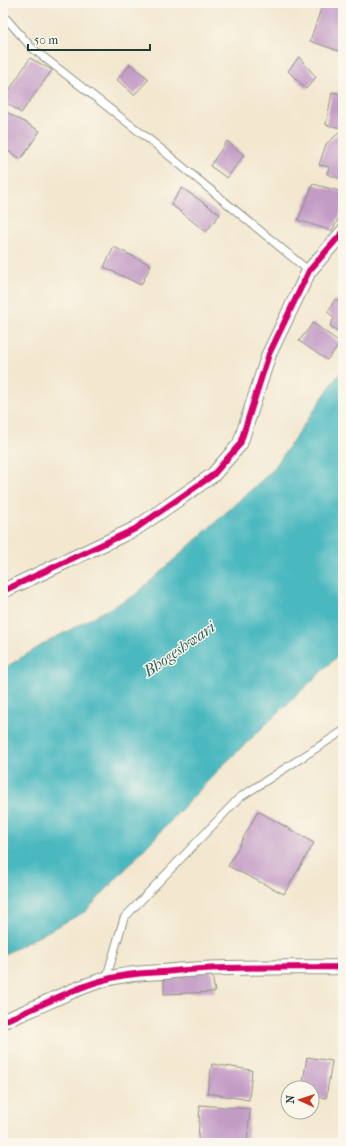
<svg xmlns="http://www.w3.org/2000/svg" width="346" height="1146" viewBox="0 0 346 1146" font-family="'IM FELL French Canon',serif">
	<rect width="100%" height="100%" fill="#fbf7ec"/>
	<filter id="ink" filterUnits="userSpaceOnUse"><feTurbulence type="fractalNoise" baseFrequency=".025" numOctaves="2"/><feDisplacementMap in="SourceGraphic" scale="8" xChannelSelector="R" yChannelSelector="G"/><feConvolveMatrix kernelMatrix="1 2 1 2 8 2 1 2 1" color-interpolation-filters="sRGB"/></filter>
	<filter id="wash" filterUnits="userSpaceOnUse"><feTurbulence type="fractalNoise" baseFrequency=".012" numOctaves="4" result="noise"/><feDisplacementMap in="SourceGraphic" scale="16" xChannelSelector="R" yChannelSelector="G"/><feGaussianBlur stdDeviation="0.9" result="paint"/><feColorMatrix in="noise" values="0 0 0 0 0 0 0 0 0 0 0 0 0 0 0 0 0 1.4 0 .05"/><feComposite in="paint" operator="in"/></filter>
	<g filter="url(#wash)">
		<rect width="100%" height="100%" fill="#f3e7cf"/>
		<polygon fill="#49b8bf" stroke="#347a7a" points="343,368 343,651 222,766 86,911 3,955 3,669 47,642 135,595 272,471"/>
		<g id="blocks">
			<g fill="#c39cc6">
				<polygon points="323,3 343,3 343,39 339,51 310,41"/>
				<polygon points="299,57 316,77 306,89 288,71"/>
				<polygon points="30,58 52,70 21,113 3,100"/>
				<polygon points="130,64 149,79 134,95 117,80"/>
				<polygon points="332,92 343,94 343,128 326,125"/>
				<polygon points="3,110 40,131 21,159 3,148"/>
				<polygon points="339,133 343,134 343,180 327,174 329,167 319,165 326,144"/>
				<polygon points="227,141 244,155 227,178 210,166"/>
				<polygon points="313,184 343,192 343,210 332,231 298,220"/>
				<polygon points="182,188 220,214 206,232 171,204"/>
				<polygon points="114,247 151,265 141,285 104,267"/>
				<polygon points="335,299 343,303 343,334 330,326 334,318 328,312"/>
				<polygon points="313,323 341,343 327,360 299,341"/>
				<polygon points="258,811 314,843 284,894 228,866"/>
				<polygon points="211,969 215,992 164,994 164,972"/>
				<polygon points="307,1057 332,1061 326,1098 312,1096 312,1088 302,1088"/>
				<polygon points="212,1064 252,1070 249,1100 207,1093"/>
				<polygon points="200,1105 250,1109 247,1143 232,1143 198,1140"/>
			</g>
		</g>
	</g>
	<g filter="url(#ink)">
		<use href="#blocks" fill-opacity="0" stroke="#899282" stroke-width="1"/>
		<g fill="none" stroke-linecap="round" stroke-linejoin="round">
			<defs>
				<g id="service">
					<polyline points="3,15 32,48 155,144 309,271"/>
					<polyline points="106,979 124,918 239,798 343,731"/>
				</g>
				<g id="minor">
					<polyline points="3,591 135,529 213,475 240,444 269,354 309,271 343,232"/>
					<path d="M3,1021C37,1009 69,989 104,980C123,974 144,973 164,972C223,966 284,968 343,967"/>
				</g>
			</defs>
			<use href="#service" stroke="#899282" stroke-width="9"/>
			<use href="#minor" stroke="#899282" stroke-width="16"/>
			<use href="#service" stroke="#fff" stroke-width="7"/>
			<use href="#minor" stroke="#fff" stroke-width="14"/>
			<defs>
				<g id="cycleway">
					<polyline points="3,591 135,529 213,475 240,444 269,354 309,271 343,232"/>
					<path d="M3,1021C37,1009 69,989 104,980C123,974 144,973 164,972C223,966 284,968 343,967"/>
				</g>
			</defs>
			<use href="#cycleway" stroke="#fbf7ec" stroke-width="8"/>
			<use href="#cycleway" stroke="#d6006c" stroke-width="6"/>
		</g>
	</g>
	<g text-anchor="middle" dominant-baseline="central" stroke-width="3" stroke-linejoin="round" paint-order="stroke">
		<g font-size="16" font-style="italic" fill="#2c625e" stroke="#fbf7ec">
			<text transform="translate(179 649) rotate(-35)">Bhogeshwari</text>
		</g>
	</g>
	<rect width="346" height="1146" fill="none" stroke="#fbf7ec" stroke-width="16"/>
	<g transform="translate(300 1100) rotate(273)"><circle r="19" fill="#fbf7ec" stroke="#a3ada2"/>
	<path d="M0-3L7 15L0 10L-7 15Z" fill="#c8321e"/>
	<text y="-6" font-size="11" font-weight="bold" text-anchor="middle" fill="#1f3d34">N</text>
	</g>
	<path d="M28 44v6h122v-6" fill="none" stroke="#1f3d34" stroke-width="2"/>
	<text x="34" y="44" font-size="12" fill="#1f3d34" stroke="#fbf7ec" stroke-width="3" paint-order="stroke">50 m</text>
</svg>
